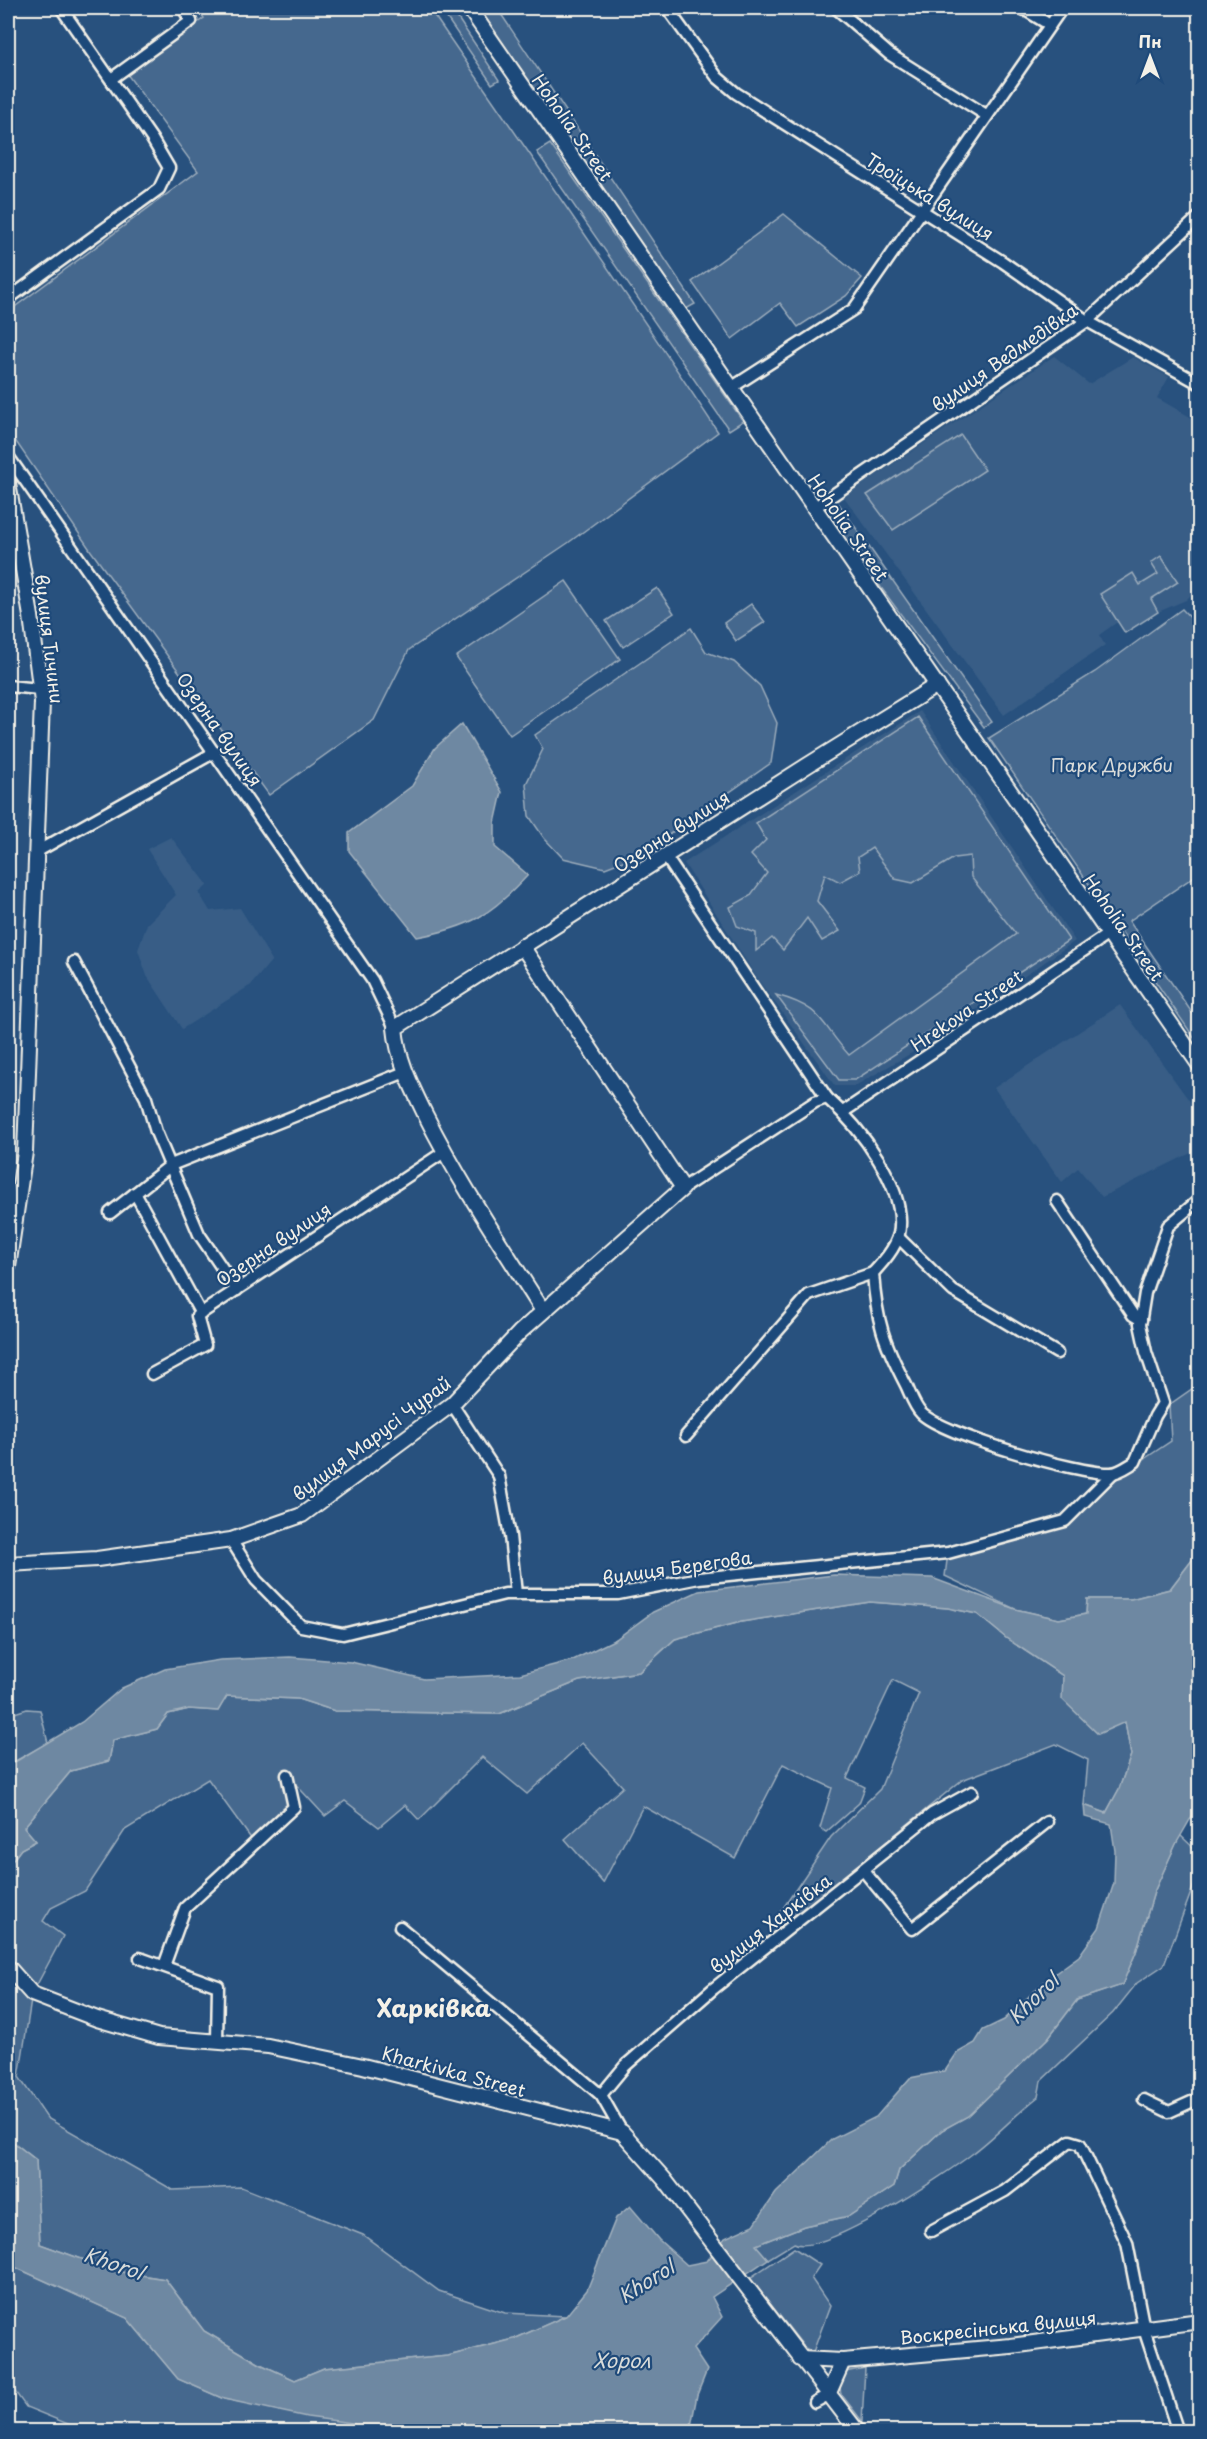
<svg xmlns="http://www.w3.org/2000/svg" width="1207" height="2439" viewBox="0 0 1207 2439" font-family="'Playpen Sans',sans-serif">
	<rect width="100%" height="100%" fill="#28517e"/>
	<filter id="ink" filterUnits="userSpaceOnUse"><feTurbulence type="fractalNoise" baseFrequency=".0167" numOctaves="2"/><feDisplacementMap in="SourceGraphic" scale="12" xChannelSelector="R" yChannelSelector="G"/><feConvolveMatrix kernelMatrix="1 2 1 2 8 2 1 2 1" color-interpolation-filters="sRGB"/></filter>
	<g filter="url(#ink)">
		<g fill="#375d86">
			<polygon points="1054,356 1089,384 1133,357 1169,377 1157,398 1199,422 1199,587 1186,600 1158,612 1125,633 1118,623 1116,623 1099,635 1105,645 1004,715 844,497"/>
			<polygon points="920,711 1075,941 927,1044 855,1086 835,1086 757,978 684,863"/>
			<polygon points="171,837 208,885 199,893 210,911 240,908 272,960 251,985 182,1029 147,976 138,950 147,924 176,895 147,849"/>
			<polygon points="1120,1005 1199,1114 1199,1149 1102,1197 1078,1168 1062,1182 994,1088"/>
		</g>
		<g fill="#45688e" stroke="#9cacbb" stroke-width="1.5">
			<path d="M197,8H429C526,149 624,289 718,432L568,543L409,650L374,720L269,795L91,551L8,430V312L198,171L127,74L204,18Z"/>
			<polygon points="440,8 451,8 499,80 492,84"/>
			<polygon points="479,8 497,8 695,304 686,309"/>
			<polygon points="550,144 743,421 729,430 537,152"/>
			<polygon points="784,214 862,278 846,296 798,327 780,303 732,339 692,282"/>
			<polygon points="961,435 985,470 893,530 867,495"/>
			<polygon points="839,504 992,722 984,727 826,513"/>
			<polygon points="1161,556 1178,582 1151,599 1158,612 1125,633 1100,594 1133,573 1140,585 1158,574 1151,563"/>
			<polygon points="566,581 620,659 510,735 456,657"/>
			<polygon points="657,588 674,613 623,647 606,621"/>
			<polygon points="751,604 765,622 736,641 724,623"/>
			<polygon points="1182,609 1199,627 1199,873 1129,921 1199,1023 1199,1045 989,738 1095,672"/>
			<polygon points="691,628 706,652 734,662 760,686 777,723 771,763 641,854 605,868 563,858 544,838 529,816 526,784 543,749 535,735"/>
			<path d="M918,717L1069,940L855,1080H839L776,995C824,1008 819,1022 849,1055L1016,934L971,877L970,856L954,858L913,883L895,879L872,848L858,857L860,871L840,882L825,874L817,901L840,931L822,941L807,918L783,950L772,938L756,951V933L737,926L730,907L750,896L767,873L751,855L766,840L756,823Z"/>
			<polygon points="1199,1384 1199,1551 1170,1589 1131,1599 1087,1599 1086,1614 1059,1619 1015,1609 945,1576 948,1553 1065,1521 1111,1481 1171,1441 1169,1405"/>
			<polygon points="870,1602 948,1608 977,1614 1006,1638 1063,1676 1063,1699 1077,1712 1125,1722 1131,1755 1119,1789 1106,1813 1084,1805 1088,1760 1056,1744 962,1780 781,1928 775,1920 831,1837 880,1789 919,1693 893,1680 847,1778 865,1787 859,1803 826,1832 820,1828 832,1788 783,1764 735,1858 643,1806 603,1883 565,1839 623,1787 582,1743 527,1794 482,1757 419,1820 405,1805 379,1827 345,1801 325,1816 288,1776 294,1807 255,1844 208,1779 125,1830 85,1891 51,1908 43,1921 63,1936 32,1994 19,2077 47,2118 173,2190 241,2187 363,2235 439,2291 505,2313 566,2316 514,2339 448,2356 324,2368 295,2380 260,2364 204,2331 165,2279 115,2271 40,2244 36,2160 8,2138 8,1861 12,1861 21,1849 36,1841 24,1827 71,1771 109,1761 113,1740 157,1729 168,1714 189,1709 218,1711 226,1696 298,1699 335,1711 499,1714 579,1681 639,1672 675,1639 741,1622"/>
			<polygon points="27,1709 40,1710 48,1743 8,1765 8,1715"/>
			<path d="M1180,1835L1199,1853V1871L1164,1965L1137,1983L1113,2013L1041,2081L1038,2097C1015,2115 995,2137 972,2154C946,2174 821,2258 794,2243L768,2259L755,2245L804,2226L849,2216L894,2186L899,2170L942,2130L968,2116L1048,2038L1077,2000L1122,1985L1136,1952L1154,1892Z"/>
			<polygon points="794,2248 820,2265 811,2278 830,2306 813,2352 805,2348 750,2278"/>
			<polygon points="8,2258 8,2264 127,2318 178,2379 224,2399 352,2423 364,2431 85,2431 26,2407 8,2382"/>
			<polygon points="865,2368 862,2421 841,2394 839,2382 845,2372"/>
		</g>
		<g fill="#6e88a2" stroke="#a4b2be" stroke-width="1.5">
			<path d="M462,724L502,792L495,823V847L528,875C491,915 471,927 417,937L349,851V833L412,786L435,748Z"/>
			<polygon points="1199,1551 1199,1804 1176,1844 1154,1892 1136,1952 1122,1985 1077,2000 1048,2038 968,2116 942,2130 899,2170 894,2186 849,2216 804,2226 756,2245 768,2259 712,2297 722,2317 693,2349 707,2370 697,2395 690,2431 364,2431 352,2423 307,2417 224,2399 178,2379 127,2318 8,2264 8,2138 36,2160 40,2244 115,2271 165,2279 204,2331 260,2364 295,2380 324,2368 448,2356 514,2339 566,2316 587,2290 616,2218 630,2206 659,2240 687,2265 707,2261 725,2238 754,2225 776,2193 832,2139 876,2117 910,2078 945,2071 957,2053 975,2043 983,2030 1004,2020 1046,1980 1079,1956 1099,1928 1114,1883 1115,1851 1111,1824 1085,1817 1084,1805 1106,1813 1119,1789 1131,1755 1125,1722 1098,1734 1062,1699 1063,1676 1006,1638 977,1614 948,1608 870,1602 741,1622 675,1639 639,1672 579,1681 499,1714 335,1711 298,1699 227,1696 218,1711 189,1709 168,1714 157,1729 113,1740 109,1761 71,1771 24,1827 36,1841 21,1849 12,1861 8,1861 8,1766 82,1722 122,1688 165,1669 220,1660 290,1657 351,1662 424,1679 520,1674 573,1660 616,1639 653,1612 699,1591 834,1575 932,1578 1015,1609 1059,1619 1086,1614 1087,1599 1131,1599 1170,1589"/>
		</g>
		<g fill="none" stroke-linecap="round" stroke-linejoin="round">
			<defs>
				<g id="minor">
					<polyline points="667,8 717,77 736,93 1003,262 1087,321 1200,384"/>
					<polyline points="836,8 889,54 986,115"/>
					<polyline points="1022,8 1050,25"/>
					<polyline points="111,79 191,21 183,8"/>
					<polyline points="8,299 159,189 169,168 152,139 61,8"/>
					<polyline points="731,388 854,309 1062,8"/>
					<polyline points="8,456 372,980 395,1028"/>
					<polyline points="814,508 1087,321 1200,216"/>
					<polyline points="8,686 40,689"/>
					<polyline points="38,851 215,752"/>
					<path d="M666,857L827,1098C859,1126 908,1189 899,1234C895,1249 883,1262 873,1273C876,1320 884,1343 906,1385C910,1393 914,1406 921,1413C941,1434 1081,1475 1111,1473C1119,1473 1128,1466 1135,1462L1155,1416L1163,1403L1146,1352L1140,1324L1145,1293L1168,1226L1200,1199"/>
					<polyline points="74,962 146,1098 156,1132 199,1234 237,1290"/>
					<polyline points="843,1112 1107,935"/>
					<polyline points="683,1188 815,1102 827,1098"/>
					<polyline points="135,1193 201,1314"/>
					<polyline points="1057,1201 1133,1315 1141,1320"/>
					<polyline points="110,1213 171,1165 405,1072"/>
					<polyline points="898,1237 953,1291 1057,1353"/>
					<polyline points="152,1374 205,1345 197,1316 444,1152"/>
					<polyline points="452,1404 499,1476 510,1536 516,1594"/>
					<polyline points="686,1436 809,1295 873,1273"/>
					<polyline points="231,1540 256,1580 301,1626 343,1634 505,1594 618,1594 699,1578 948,1553 1065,1521 1113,1473"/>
					<polyline points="863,1870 912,1929 1047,1822"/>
					<polyline points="400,1927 601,2095 622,2132"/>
					<polyline points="140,1958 218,1986 217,2041"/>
					<polyline points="164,1966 185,1908 294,1807 287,1775"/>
					<polyline points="601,2095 625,2066 713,1989 932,1814 972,1792"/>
					<polyline points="1144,2100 1169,2112 1200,2098"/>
					<polyline points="931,2231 1005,2191 1070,2141 1080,2144 1127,2243 1144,2329 1178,2432"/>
					<polyline points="815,2402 828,2395"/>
				</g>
				<g id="tertiary">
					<polyline points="469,8 1200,1066"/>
					<polyline points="8,483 31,616 42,702 25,1152 8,1267"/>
					<path d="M543,1311C502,1246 459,1182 425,1114C411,1085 398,1060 395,1028L808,765L937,685"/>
					<polyline points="8,1564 97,1559 231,1540 302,1515 452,1404 520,1332 683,1188 522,946"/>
					<polyline points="8,1967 32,1994 97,2019 159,2037 268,2046 363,2066 622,2132 664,2179 858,2432"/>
					<polyline points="800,2359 843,2361 1011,2346 1200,2321"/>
					<polyline points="828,2395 843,2361"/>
				</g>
			</defs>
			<use href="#minor" stroke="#f4f1e8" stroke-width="15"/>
			<use href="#tertiary" stroke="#f4f1e8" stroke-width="18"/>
			<use href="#minor" stroke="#1f4a7a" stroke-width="10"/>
			<use href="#tertiary" stroke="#1f4a7a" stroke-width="14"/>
		</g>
	</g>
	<g text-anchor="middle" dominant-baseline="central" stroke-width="4.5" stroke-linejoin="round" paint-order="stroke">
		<g font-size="18" fill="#f4f1e8" stroke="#1f4a7a">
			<text transform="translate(573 127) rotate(55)">Hoholia Street</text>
			<text transform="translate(930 196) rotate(32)">Троїцька вулиця</text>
			<text transform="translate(1004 357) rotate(-35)">вулиця Ведмедівка</text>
			<text transform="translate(849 527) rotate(55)">Hoholia Street</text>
			<text transform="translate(50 639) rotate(83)">вулиця Тичини</text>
			<text transform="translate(220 729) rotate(55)">Озерна вулиця</text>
			<text transform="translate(671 831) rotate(-33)">Озерна вулиця</text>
			<text transform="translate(1124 927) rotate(55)">Hoholia Street</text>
			<text transform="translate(966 1010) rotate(-34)">Hrekova Street</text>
			<text transform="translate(273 1244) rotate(-34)">Озерна вулиця</text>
			<text transform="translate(371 1438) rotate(-37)">вулиця Марусі Чурай</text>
			<text transform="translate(677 1567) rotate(-8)">вулиця Берегова</text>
			<text transform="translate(770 1923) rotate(-38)">вулиця Харківка</text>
			<text transform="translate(454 2071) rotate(15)">Kharkivka Street</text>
			<text transform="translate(998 2327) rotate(-6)">Воскресінська вулиця</text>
		</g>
		<g font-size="18" fill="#dadcda" stroke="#1f4a7a">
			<text x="1112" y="764">Парк Дружби</text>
		</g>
		<g font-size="20" font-style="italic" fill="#d9dcda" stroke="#1f4a7a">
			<text transform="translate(1033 1998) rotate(-44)">Khorol</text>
			<text transform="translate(114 2263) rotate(19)">Khorol</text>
			<text transform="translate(646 2281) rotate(-32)">Khorol</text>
			<text x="622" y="2360">Хорол</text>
		</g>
		<g font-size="24" font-weight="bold" fill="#f4f1e8" stroke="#1f4a7a">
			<text x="434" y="2007">Харківка</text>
		</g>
	</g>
	<rect width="1207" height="2439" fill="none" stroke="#1f4a7a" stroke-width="30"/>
	<rect x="15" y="15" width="1177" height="2409" fill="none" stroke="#f4f1e8" stroke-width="2" filter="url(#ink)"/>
	<g transform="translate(1150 57)" stroke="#1f4a7a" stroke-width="4.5" paint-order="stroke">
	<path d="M0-4.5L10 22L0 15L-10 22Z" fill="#f4f1e8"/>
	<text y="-9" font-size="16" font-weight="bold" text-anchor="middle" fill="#f4f1e8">Пн</text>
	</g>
</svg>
